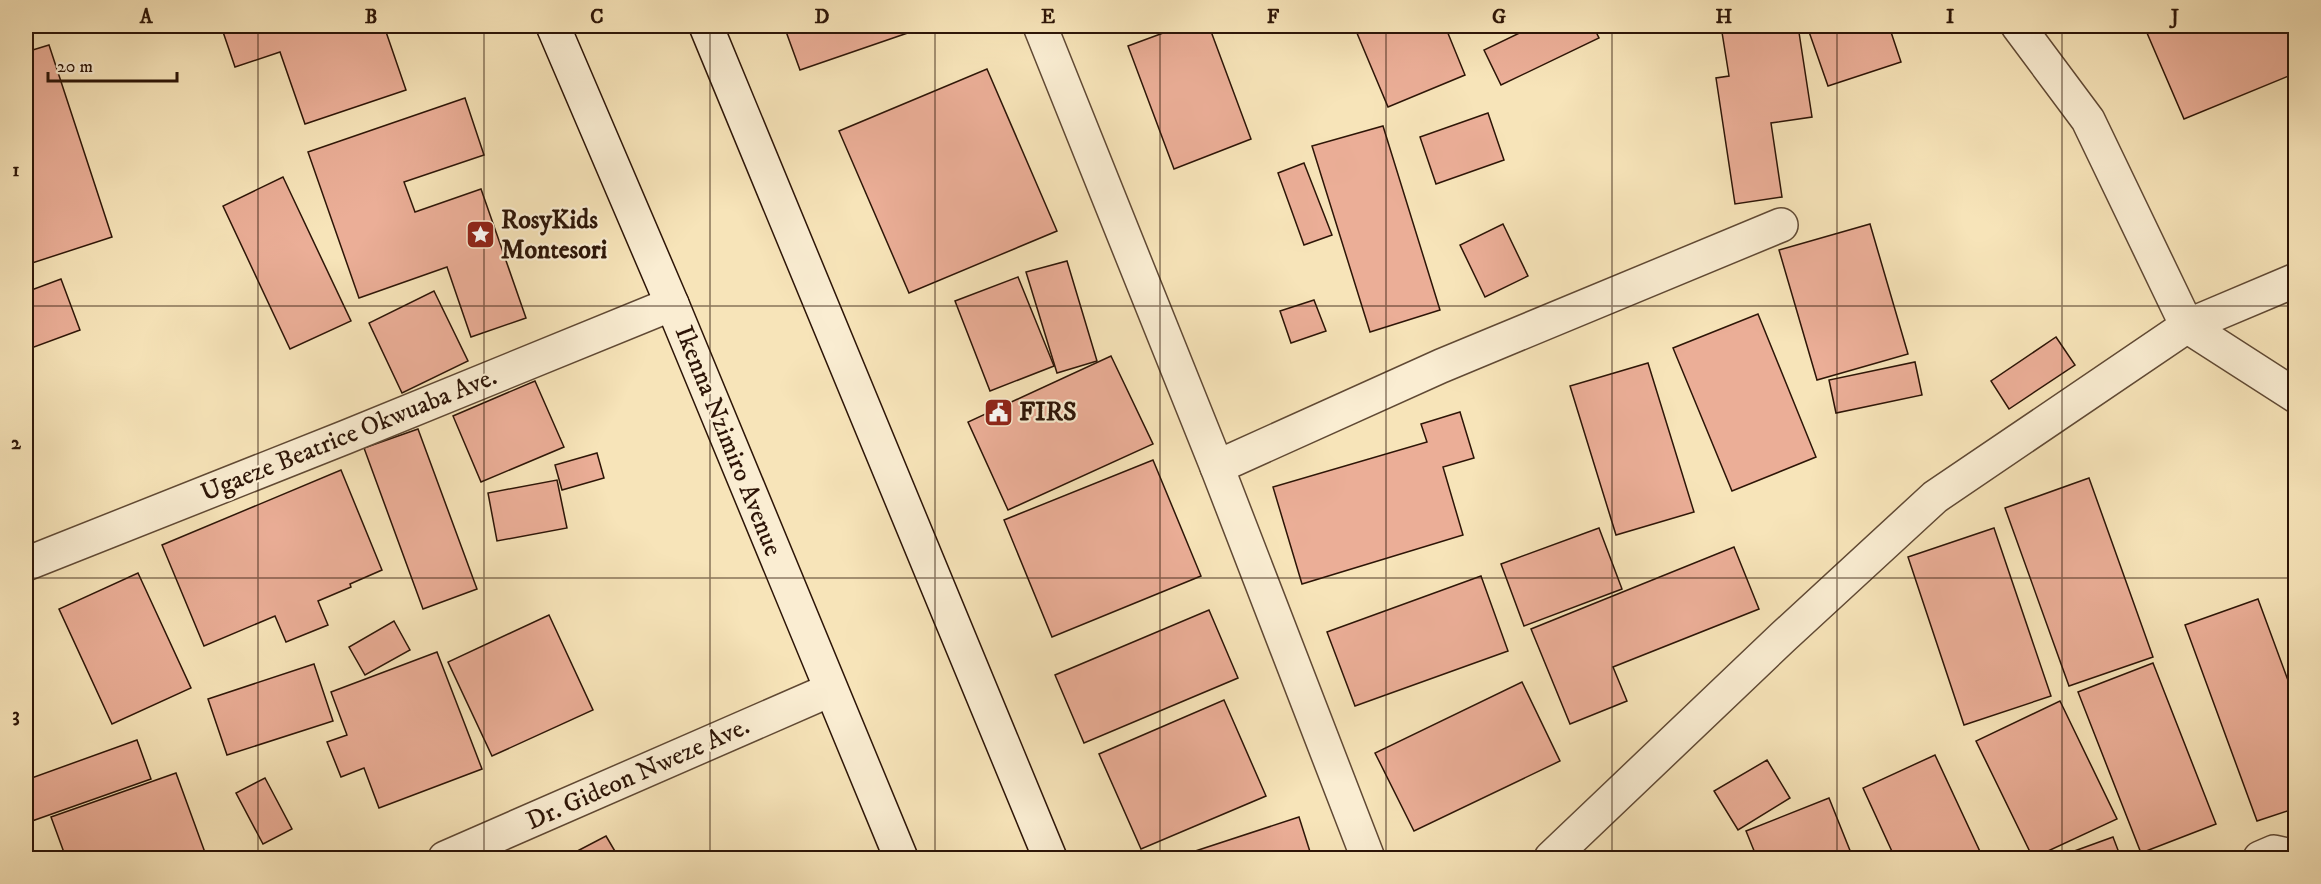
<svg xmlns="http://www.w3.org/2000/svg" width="2321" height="884" viewBox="0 0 2321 884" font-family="'IM FELL DW Pica',serif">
	<rect width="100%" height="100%" fill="#f7e4b9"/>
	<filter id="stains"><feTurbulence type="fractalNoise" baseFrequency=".00333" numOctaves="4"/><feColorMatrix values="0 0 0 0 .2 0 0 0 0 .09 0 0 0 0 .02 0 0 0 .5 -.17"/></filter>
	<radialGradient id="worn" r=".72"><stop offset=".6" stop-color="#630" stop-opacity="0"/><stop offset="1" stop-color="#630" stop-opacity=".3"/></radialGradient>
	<g fill="#ebae97" stroke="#2d1507" stroke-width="1.5">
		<polygon points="221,26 384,26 406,90 305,124 280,52 235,67"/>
		<polygon points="784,26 928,26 800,70"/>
		<polygon points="1182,26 1209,26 1251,139 1174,169 1128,46"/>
		<polygon points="1354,26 1445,26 1465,75 1388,107"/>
		<polygon points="1534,26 1593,26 1599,38 1501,85 1484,50"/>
		<polygon points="1721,26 1798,26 1812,117 1771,123 1782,197 1735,204 1716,78 1729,76"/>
		<polygon points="1807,26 1889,26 1901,62 1828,86"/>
		<polygon points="2144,26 2296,26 2296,73 2184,119"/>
		<polygon points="49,45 112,237 26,265 26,105 28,105 26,99 26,52"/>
		<polygon points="987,69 1057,231 909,293 839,131"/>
		<polygon points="465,98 484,155 404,182 415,212 481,189 526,318 471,337 447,267 359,298 308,152"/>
		<polygon points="1488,113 1504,160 1436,184 1420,137"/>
		<polygon points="1383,126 1440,310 1370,332 1312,146"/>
		<polygon points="1304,163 1332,235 1304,245 1278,173"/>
		<polygon points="283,177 351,321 290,349 223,206"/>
		<polygon points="1503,224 1528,276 1485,297 1460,245"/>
		<polygon points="1870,224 1908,354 1817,380 1779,250"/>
		<polygon points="1067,261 1097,361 1057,373 1026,272"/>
		<polygon points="1018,277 1054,366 990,391 955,301"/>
		<polygon points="61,279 80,330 26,350 26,292"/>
		<polygon points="434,291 468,361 402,393 369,323"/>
		<polygon points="1314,300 1326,331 1291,343 1280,311"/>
		<polygon points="1758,314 1816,457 1732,491 1673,348"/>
		<polygon points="2056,337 2075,365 2009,409 1991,381"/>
		<polygon points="1111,356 1153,444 1008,510 968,422"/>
		<polygon points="1915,362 1922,395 1836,413 1829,380"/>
		<polygon points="1648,363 1694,512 1616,535 1570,386"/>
		<polygon points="535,381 564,447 481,482 453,416"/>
		<polygon points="1460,412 1474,458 1443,467 1463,535 1302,584 1273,487 1427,442 1421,424"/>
		<polygon points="418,429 477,589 423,609 364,448"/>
		<polygon points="597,453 604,478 562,490 555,465"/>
		<polygon points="1153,460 1201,576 1052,637 1004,520"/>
		<polygon points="341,470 382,570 350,584 351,587 318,601 328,625 286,642 275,616 204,646 162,545"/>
		<polygon points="2089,478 2153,657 2069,686 2005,508"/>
		<polygon points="557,480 567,528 497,541 488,493"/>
		<polygon points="1599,528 1622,589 1524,626 1501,564"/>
		<polygon points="1994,528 2051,696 1964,725 1908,557"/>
		<polygon points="1734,547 1759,609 1613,667 1627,701 1570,724 1531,629"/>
		<polygon points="138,573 191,688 112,724 59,609"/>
		<polygon points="1481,576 1508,651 1355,706 1327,632"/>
		<polygon points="2258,599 2296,702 2296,808 2257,821 2185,625"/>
		<polygon points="1209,610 1238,678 1084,743 1055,675"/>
		<polygon points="549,615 593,710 492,756 448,662"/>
		<polygon points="394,621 410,650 365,675 349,647"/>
		<polygon points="437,652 482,769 379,808 364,768 341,777 327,742 347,735 331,692"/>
		<polygon points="2153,663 2216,824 2141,853 2078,692"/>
		<polygon points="314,664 333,721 227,755 208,699"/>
		<polygon points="1522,682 1560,761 1414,831 1375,753"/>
		<polygon points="1224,700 1266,796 1141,849 1099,754"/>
		<polygon points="2060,701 2117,819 2033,858 1976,741"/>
		<polygon points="137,740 151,779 32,821 26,803 26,780"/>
		<polygon points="1935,755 1983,858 1895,858 1863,788"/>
		<polygon points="1767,760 1790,798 1738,830 1714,791"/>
		<polygon points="176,773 207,858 66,858 51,817"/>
		<polygon points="265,778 292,829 263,844 236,793"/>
		<polygon points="1829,798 1853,858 1757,858 1746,831"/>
		<polygon points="1299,817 1312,858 1174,858"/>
		<polygon points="606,836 619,858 564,858"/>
		<polygon points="2113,837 2121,858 2055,858"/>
	</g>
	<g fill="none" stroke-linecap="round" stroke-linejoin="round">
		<defs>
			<g id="street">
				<polyline points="1040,26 1217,467 1368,858"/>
				<polyline points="2018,26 2088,120 2187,326 2296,280"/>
				<polyline points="1217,467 1441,366 1781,225"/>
				<polyline points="26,564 346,437 672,304"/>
				<polyline points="445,858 830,690"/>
				<polyline points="1551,858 1783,637 1935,497 2187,326 2296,396"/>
				<polyline points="2260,858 2274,852 2296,857"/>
			</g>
			<g id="secondary">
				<polyline points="553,26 672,304 901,858"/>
				<polyline points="706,26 1050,858"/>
			</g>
		</defs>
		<use href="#street" stroke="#604934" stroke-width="36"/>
		<use href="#secondary" stroke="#2d1507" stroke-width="36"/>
		<use href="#street" stroke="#faedd2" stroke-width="33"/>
		<use href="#secondary" stroke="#faedd2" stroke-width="33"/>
	</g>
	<path fill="none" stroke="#2d1507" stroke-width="1.5" stroke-opacity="0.55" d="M258,26V858M484,26V858M710,26V858M935,26V858M1160,26V858M1386,26V858M1612,26V858M1837,26V858M2062,26V858M26,306H2296M26,578H2296"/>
	<defs>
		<symbol id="sight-square" viewBox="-11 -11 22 22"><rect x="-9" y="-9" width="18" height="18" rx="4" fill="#8f2418" stroke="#faedd2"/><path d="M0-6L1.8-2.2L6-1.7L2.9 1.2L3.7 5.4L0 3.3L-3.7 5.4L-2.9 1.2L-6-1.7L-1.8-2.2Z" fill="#fff"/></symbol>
		<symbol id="civic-square" viewBox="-11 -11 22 22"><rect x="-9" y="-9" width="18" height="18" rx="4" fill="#8f2418" stroke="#faedd2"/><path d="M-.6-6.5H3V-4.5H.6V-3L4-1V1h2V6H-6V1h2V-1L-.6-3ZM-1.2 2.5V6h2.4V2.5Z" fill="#fff"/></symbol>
	</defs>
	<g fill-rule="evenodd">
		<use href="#sight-square" x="464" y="218" width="33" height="33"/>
		<use href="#civic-square" x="982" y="396" width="33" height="33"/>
	</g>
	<g text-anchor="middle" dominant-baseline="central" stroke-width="4.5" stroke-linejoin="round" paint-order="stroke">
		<g font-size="26" font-weight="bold" fill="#2d1507" stroke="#faedd2" text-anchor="start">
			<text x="501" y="220">RosyKids<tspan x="501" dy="30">Montesori</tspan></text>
			<text x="1019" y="412">FIRS</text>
		</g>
		<g font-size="26" fill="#2d1507" stroke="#faedd2">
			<text transform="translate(349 435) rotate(-22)">Ugaeze Beatrice Okwuaba Ave.</text>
			<text transform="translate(728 441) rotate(68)">Ikenna Nzimiro Avenue</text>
			<text transform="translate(638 774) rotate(-24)">Dr. Gideon Nweze Ave.</text>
		</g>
	</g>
	<rect width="2321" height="884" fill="none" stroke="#f7e4b9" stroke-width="66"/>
	<path d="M48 72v9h129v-9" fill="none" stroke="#2d1507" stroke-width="3"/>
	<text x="57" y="72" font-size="18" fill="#2d1507" stroke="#faedd2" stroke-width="4.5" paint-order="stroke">20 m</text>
	<rect x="33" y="33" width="2255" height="818" fill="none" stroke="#2d1507" stroke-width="2"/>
	<g font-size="20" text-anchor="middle" font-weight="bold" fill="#2d1507">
		<text x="146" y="23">A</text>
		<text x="371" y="23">B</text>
		<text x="597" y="23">C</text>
		<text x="822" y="23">D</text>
		<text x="1048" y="23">E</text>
		<text x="1273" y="23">F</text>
		<text x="1499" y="23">G</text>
		<text x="1724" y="23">H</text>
		<text x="1950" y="23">I</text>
		<text x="2175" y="23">J</text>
		<text x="16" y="176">1</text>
		<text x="16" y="449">2</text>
		<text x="16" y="721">3</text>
	</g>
	<rect width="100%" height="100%" filter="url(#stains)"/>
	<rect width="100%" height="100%" fill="url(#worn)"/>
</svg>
